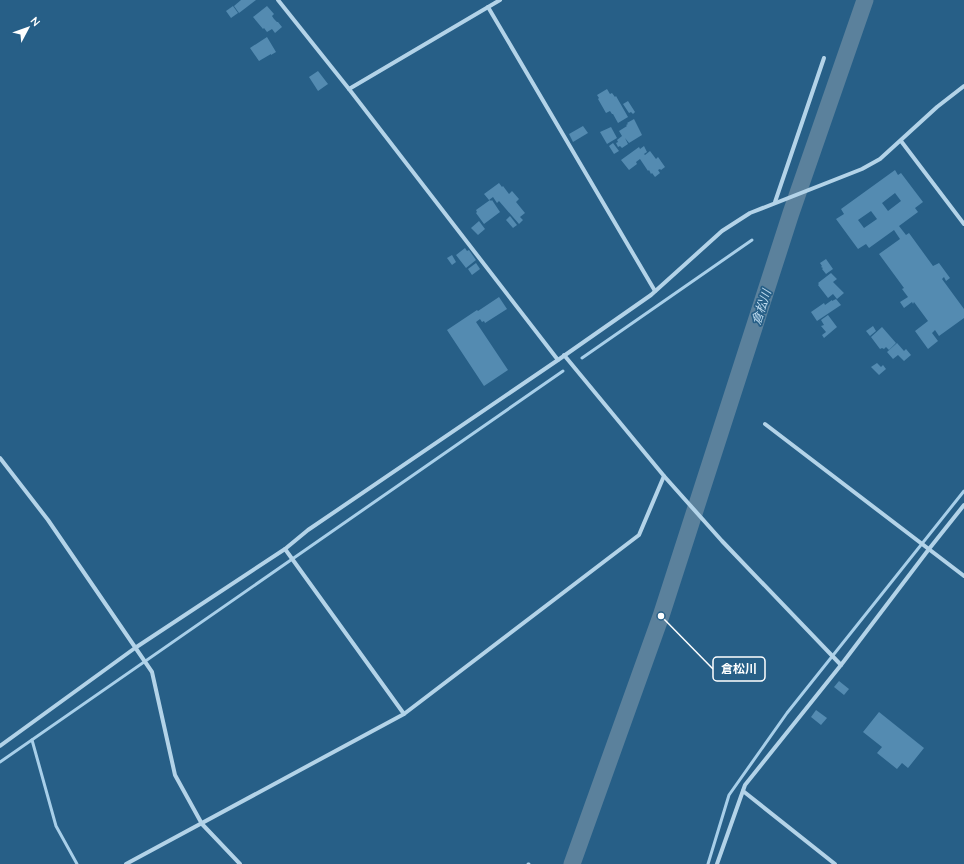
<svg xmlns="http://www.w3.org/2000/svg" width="964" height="864" viewBox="0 0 964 864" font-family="Quicksand,'Noto Sans JP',sans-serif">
	<rect width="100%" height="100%" fill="#275f87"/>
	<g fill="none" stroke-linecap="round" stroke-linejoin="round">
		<g stroke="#a8cfe9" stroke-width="3">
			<polyline points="582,358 752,240"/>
			<polyline points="32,740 56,826 77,864"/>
			<polyline points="0,762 563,371"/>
			<polyline points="528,864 529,864"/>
			<polyline points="708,864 729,795 787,713 964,491"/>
		</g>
		<polyline stroke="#5b819c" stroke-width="17" points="572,864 661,616 791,213 865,0"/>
	</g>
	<g fill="#548bb1" fill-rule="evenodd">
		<polygon points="241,0 256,0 239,13 234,6"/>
		<polygon points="233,6 238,13 231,18 226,11"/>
		<polygon points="267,6 274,14 272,16 274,19 277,22 278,22 282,27 275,33 272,29 267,32 264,28 263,29 253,17"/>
		<polygon points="267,37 276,52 271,55 271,54 259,61 250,48"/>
		<polygon points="318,71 328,84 318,91 309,77"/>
		<polygon points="607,89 610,94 612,93 615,97 616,96 628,117 618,123 613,114 612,114 610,111 606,113 598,99 599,98 597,95"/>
		<polygon points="628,101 635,112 633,114 631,112 629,113 623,104"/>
		<polygon points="634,119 642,135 629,143 625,138 628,144 622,148 620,146 618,147 616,143 618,142 617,140 622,136 619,131 627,126 626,125 628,124 627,123"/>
		<polygon points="583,126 588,133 573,142 569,134"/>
		<polygon points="611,127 617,138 607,144 600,132"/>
		<polygon points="613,143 619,151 614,154 609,146"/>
		<polygon points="644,146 647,152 644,154 645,155 650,151 656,159 658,157 665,167 661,170 660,169 658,170 660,173 655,177 652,173 651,174 649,170 648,171 640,159 636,162 637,164 629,170 621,160 639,147 640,149"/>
		<path d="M895,170L898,175L901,173L923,202L915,208L918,212L899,226L906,235L909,233L933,266L939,263L950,278L946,281L944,277L942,279L964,309V318L939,336L935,330L932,333L938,341L928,349L915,331L928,321L914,302L913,304L912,302L904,308L900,302L908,297L902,289L904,288L879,254L900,239L894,230L869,248L866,244L858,249L836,219L844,214L841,209ZM895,193L901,201L888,211L882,203ZM871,211L877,219L864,228L858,220Z"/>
		<polygon points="499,183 502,187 503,186 509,194 512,191 519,199 516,202 525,213 520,217 523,220 519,224 499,201 497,203 493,197 489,200 484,194"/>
		<polygon points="490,200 491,201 492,200 500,212 484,224 476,213 477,212 476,210"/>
		<polygon points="510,216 517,225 513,228 506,220"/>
		<polygon points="479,221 485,229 478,235 471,228"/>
		<polygon points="465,248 467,251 469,250 476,260 466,268 456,255"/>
		<polygon points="452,255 456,262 452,265 447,258"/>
		<polygon points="826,259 833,269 826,274 822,269 823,268 821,267 822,266 820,263"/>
		<polygon points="476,263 480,269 472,275 468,269"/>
		<polygon points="831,273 837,279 833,282 844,293 837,299 833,294 828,298 818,285 819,284 818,283"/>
		<polygon points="499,297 507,309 485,323 484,321 482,322 480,319 476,322 508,370 484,386 447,330 477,310 478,311"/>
		<polygon points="836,299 841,305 817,321 811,312 824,303 825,305 832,300 832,301"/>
		<polygon points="828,315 837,327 824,338 822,335 826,332 821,326 824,325 821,320"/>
		<polygon points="873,326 876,331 870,336 866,331"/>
		<polygon points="882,327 896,343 889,350 886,347 884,349 882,348 880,349 871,337"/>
		<polygon points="897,343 904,351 906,349 911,355 904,361 898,355 893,359 887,352"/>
		<polygon points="877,363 881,367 883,365 886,369 879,375 871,367"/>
		<polygon points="839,681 849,689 844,695 834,687"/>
		<polygon points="816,710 827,718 821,725 811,717"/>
		<polygon points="879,712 924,748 908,768 902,763 897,769 877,753 882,747 863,732"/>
	</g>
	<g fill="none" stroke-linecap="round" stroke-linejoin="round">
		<g stroke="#b3d3e8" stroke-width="4">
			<polyline points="278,0 349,89 558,360"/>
			<polyline points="488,7 655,291"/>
			<polyline points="349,89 500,0"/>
			<polyline points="901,141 964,224"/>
			<polyline points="775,202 824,58"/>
			<polyline points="564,355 664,476 722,541 841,665"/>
			<polyline points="765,424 964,576"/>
			<polyline points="0,458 48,520 152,672 175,775 202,824 240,864"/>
			<polyline points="285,549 404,714"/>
			<polyline points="0,746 135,648 285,549 308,530 558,360 651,295 722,231 750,213 862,169 880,159 937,107 964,86"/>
			<polyline points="743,791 835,864"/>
			<polyline points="126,864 404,714 639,535 664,476"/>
			<polyline points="717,864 745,785 841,665 929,549 964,505"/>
		</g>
	</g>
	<g text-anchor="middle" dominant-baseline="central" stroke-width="3.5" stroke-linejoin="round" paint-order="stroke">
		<g font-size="12" font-style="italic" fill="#bfdcf0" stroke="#275f87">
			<text transform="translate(761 307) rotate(-72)">倉松川</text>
		</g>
	</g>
	<path fill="none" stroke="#fff" stroke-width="1.5" d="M661 616L713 669"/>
	<circle fill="#fff" stroke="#275f87" stroke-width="1.5" cx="661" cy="616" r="4"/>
	<rect fill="#275f87" stroke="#fff" stroke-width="1.5" x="713" y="657" width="52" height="24" rx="4"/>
	<g font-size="12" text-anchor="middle" font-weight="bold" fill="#fff">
		<text x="739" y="673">倉松川</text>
	</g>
	<g transform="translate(28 28) rotate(49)" stroke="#275f87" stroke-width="3" paint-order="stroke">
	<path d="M0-3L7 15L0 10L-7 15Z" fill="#ffffff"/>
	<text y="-6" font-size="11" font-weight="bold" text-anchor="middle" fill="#ffffff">N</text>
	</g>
</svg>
